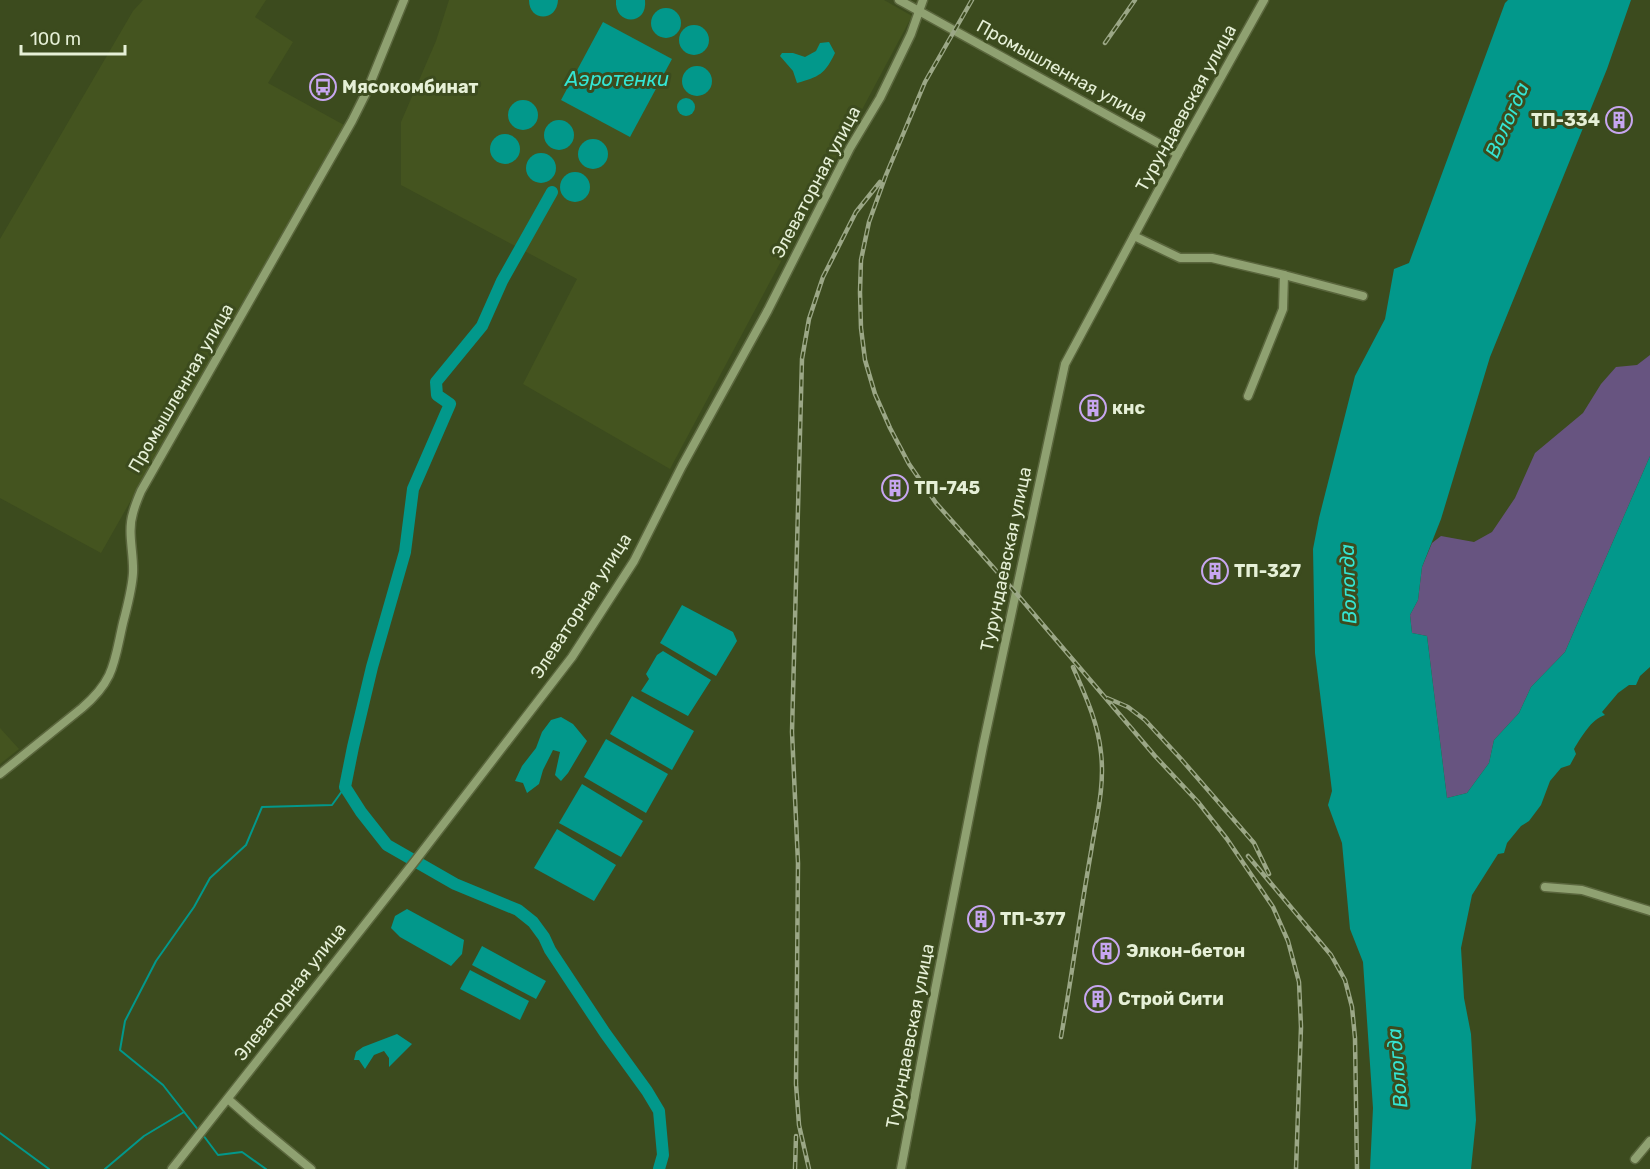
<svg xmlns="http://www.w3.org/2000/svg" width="1650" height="1169" viewBox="0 0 1650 1169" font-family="Rubik,sans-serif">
	<rect width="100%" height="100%" fill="#3c4b1e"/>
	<g fill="#44541f">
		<polygon points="143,0 266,0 255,17 293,42 268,83 344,125 101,553 0,498 0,239 133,11"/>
		<polygon points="449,0 884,0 912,16 670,469 523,384 577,279 401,185 401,122 436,41"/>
		<polygon points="0,728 19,749 0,764"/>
	</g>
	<polygon fill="#675480" points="1650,355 1650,456 1565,652 1531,687 1519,713 1494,740 1489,763 1467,793 1447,798 1427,636 1412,633 1410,615 1418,600 1422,567 1432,543 1441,536 1474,542 1492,532 1515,498 1535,453 1583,413 1601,384 1616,367 1637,365"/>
	<g fill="#02988b">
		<path d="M529,0H558C557,22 529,22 529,0Z"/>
		<path d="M616,0H645C648,26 614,26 616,0Z"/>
		<path d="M1508,0H1631L1607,69L1490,357L1441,519L1422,567L1418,600L1410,615L1412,633L1427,636L1447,798L1467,793L1489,763L1494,740L1519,713L1531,687L1565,652L1650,456V667L1640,676L1636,685H1629L1618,693L1602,712L1605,715C1591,719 1581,738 1574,749L1576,754L1570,765L1561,768L1550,781L1541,805L1529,821L1521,826L1507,843L1504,853L1498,854L1472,895L1461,948L1464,998L1471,1034L1476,1120L1471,1169H1370L1373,1108L1363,962L1350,929L1342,843L1328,805L1332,791L1315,653L1313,549L1319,518L1355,376L1385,319L1394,269L1409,263L1505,3Z"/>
		<circle cx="666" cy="23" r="15"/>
		<polygon points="603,22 672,59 630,137 561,100"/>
		<circle cx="694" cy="40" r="15"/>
		<path d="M829,42L835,53C825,74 819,77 797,83L793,71L780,56L782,53H793L805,57L816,51L820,43Z"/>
		<circle cx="697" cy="81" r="15"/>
		<circle cx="686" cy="107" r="9"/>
		<circle cx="523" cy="115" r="15"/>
		<circle cx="559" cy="135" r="15"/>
		<circle cx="505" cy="149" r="15"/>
		<circle cx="593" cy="154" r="15"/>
		<circle cx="541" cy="168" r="15"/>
		<circle cx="575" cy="187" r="15"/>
		<polygon points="682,605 733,632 737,641 716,676 660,643"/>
		<polygon points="663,651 711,680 688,716 641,691 649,679 646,674 657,655"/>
		<polygon points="632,696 694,731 672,770 610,734"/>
		<polygon points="561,717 573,724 587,741 568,773 561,781 555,775 560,752 553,750 543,770 539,784 527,793 523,783 515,781 522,766 536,748 542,732 551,720"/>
		<polygon points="606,739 668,774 646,813 584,777"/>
		<polygon points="582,784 643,821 621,857 559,823"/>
		<polygon points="557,829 616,865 594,901 534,868"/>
		<polygon points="407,909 464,940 462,954 451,966 400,937 391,928 395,916"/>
		<polygon points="482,946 546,981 536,999 472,965"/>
		<polygon points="470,970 529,1001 520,1020 460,989"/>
		<polygon points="397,1034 412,1044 389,1067 389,1058 384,1051 374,1055 365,1069 359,1060 354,1060 356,1052 363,1047"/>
	</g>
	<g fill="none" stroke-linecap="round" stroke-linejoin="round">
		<g stroke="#02988b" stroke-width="2">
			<polyline points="199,1131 163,1085 120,1050 125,1021 156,961 194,907 210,878 246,845 262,807 332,805 345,787"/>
			<polyline points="0,1133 49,1169"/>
			<polyline points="203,1135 218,1155 242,1152 266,1169"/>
			<polyline points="105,1169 144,1136 184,1112"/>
		</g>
		<polyline stroke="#02988b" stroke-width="12" points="552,192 502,281 482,326 436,382 437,395 450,404 413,489 405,552 372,667 353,747 345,787 361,812 387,845 455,884 518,910 533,922 544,937 550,950 605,1033 647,1091 659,1111 663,1155 659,1169"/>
		<defs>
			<g id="minor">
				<polyline points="899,0 1178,154"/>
				<polyline points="1134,236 1180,258 1212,258 1284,275 1363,296"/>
				<polyline points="1248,396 1283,309 1284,275"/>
				<path d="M0,774L82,708C115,680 114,662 123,623C127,607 132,590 133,573C134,553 127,532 133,513C135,505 138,498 141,491L352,121L367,91L404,0"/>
				<polyline points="1545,887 1582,890 1650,911"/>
				<polyline points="228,1099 254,1122 311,1169"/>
				<polyline points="1635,1159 1650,1141"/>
				<polyline points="172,1169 415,861 572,657 634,561 682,466 768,310 850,148 880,98 911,34 923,0"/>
				<polyline points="901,1169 929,1021 983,746 1065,364 1178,154 1264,0"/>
			</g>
		</defs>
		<use href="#minor" stroke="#5a663d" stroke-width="11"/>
		<use href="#minor" stroke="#8fa171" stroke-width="8"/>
		<defs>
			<g id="rail">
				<polyline points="972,0 925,82 886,175 869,222 861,260 860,292 861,328 865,360 875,394 890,428 909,464 936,503 1016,593 1155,756 1198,802 1227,839 1273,907 1288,941 1299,982 1301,1027 1296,1169"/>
				<polyline points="1105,43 1135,0"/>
				<polyline points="1107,698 1128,707 1145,720 1181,759 1254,843 1269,874"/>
				<polyline points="1248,856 1331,955 1345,980 1352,1007 1355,1038 1357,1169"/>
				<path d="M1061,1037C1072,975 1080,914 1091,852C1096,819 1105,787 1101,753C1098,722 1085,695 1073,667"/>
				<polyline points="795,1169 796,1136"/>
				<polyline points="809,1169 799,1125 796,1084 798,863 792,732 802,359 809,319 823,277 856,212 880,182"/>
			</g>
		</defs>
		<use href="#rail" stroke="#9ba786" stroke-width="4.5"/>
		<use href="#rail" stroke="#3c4b1e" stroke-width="2" stroke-dasharray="7" stroke-linecap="butt"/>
	</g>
	<defs>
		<symbol id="bus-ring" viewBox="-11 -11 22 22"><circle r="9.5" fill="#3c4b1e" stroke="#c7a6f0" stroke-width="1.5"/><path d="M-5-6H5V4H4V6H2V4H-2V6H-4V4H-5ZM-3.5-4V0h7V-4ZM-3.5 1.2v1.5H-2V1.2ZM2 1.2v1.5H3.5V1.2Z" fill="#c7a6f0"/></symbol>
		<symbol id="building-ring" viewBox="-11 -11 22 22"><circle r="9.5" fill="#3c4b1e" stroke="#c7a6f0" stroke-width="1.5"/><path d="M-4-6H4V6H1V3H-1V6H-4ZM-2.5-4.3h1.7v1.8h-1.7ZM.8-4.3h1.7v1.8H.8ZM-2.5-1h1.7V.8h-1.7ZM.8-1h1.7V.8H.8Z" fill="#c7a6f0"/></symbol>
	</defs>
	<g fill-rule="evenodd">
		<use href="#bus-ring" x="308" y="72" width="30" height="30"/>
		<use href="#building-ring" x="1604" y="105" width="30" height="30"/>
		<use href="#building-ring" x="1078" y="393" width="30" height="30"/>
		<use href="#building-ring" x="880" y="473" width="30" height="30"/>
		<use href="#building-ring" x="1200" y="556" width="30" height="30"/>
		<use href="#building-ring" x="966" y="904" width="30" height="30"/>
		<use href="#building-ring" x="1091" y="936" width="30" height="30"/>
		<use href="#building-ring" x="1083" y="984" width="30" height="30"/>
	</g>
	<g text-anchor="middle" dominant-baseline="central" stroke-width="6" stroke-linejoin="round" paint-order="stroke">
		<g font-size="18" fill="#e6f0d7" stroke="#3c4b1e">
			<text transform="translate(1062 71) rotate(29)">Промышленная улица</text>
			<text transform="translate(1186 108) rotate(-61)">Турундаевская улица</text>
			<text transform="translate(816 182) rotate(-62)">Элеваторная улица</text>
			<text transform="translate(181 388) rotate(-60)">Промышленная улица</text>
			<text transform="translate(1006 559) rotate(-78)">Турундаевская улица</text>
			<text transform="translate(581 606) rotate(-57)">Элеваторная улица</text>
			<text transform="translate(290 992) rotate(-52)">Элеваторная улица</text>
			<text transform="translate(910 1036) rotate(-79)">Турундаевская улица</text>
		</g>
		<g font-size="18" font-weight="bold" fill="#e6f0d7" stroke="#3c4b1e" text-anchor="start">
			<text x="342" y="87">Мясокомбинат</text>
			<text x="1600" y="120" text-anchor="end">ТП-334</text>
			<text x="1112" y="408">кнс</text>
			<text x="914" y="488">ТП-745</text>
			<text x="1234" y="571">ТП-327</text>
			<text x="1000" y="919">ТП-377</text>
			<text x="1126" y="951">Элкон-бетон</text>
			<text x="1118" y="999">Строй Сити</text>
		</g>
		<g font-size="20" font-style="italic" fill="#34e5d3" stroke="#3c4b1e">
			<text x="617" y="79">Аэротенки</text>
			<text transform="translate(1507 120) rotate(-66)">Вологда</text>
			<text transform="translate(1348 584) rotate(-92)">Вологда</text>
			<text transform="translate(1397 1068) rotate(-95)">Вологда</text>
		</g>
	</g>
	<path d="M21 45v9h104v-9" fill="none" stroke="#e6f0d7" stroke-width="3"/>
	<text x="30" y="45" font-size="18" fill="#e6f0d7" stroke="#3c4b1e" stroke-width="4.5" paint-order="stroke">100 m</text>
</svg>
